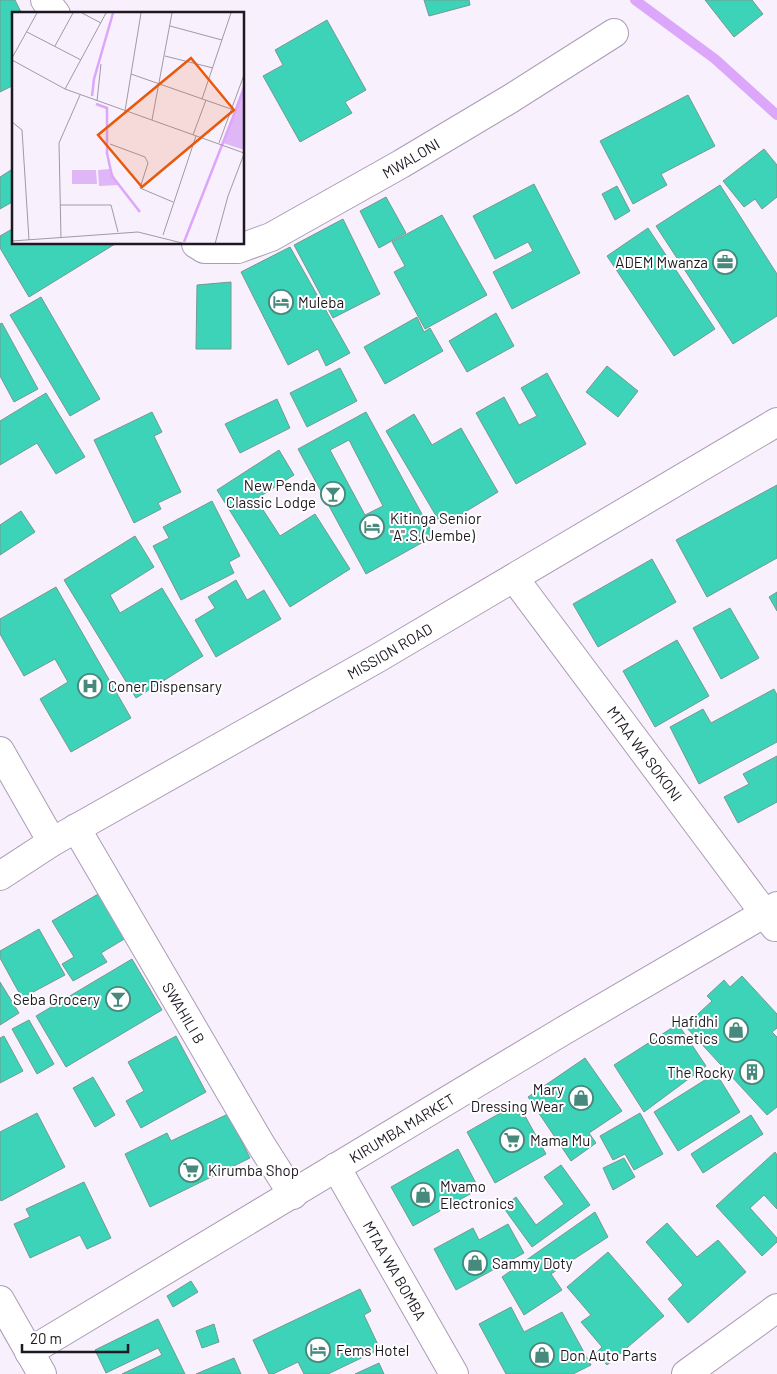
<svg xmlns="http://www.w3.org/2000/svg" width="777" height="1374" viewBox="0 0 777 1374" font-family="Barlow,sans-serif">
	<rect width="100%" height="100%" fill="#f8f1fd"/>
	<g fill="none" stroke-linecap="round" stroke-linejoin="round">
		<polyline stroke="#dca6fa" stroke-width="10" points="635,0 715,59 777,115"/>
	</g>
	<g fill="#3cd3b9" stroke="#759991" fill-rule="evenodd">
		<polygon points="0,0 15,0 22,14 14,14 14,85 0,92"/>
		<polygon points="424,0 469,0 470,5 429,16"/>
		<polygon points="705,0 752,0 763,14 734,37"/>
		<polygon points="327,20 366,90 345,102 352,113 300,142 263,76 283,65 275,50"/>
		<polygon points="688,95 715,146 661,174 667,185 633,204 600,141"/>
		<polygon points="764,149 777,165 777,197 762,209 755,199 744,207 723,181"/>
		<polygon points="14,168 14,201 0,209 0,177"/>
		<polygon points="534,184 580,273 512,309 493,272 533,251 528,242 495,259 473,216"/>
		<polygon points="720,185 777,274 777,316 733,344 656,226"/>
		<polygon points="617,186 630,211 615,220 602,194"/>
		<polygon points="386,197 406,233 379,248 360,211"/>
		<polygon points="442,215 487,295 425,329 394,272 405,266 392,242"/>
		<polygon points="343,219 380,294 333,318 294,245"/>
		<polygon points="14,228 14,244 115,244 29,297 0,248 0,236"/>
		<polygon points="648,228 715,329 674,356 607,256"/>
		<polygon points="290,247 350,353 326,366 318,349 288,365 241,272"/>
		<polygon points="231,282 231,349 196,349 197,285"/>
		<polygon points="41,297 100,399 70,416 10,315"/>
		<polygon points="496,313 514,346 467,372 449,341"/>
		<polygon points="417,317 424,332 430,328 443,351 385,384 364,347"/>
		<polygon points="2,323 38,389 14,402 0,376 0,324"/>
		<polygon points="607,366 638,391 618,417 586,392"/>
		<polygon points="340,368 357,401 307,427 290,393"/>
		<polygon points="547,373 586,444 516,484 476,413 504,397 519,425 537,416 521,388"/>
		<polygon points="46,393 85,457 56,474 37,443 0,465 0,421"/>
		<polygon points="277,399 290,428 240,453 225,424"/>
		<polygon points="152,412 162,432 154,436 181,492 158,503 161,509 134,523 94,440"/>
		<path d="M366,412L434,536L366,574L298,449ZM349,440L383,506L365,515L330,450Z"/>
		<polygon points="414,414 432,445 461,428 498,492 442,526 386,431"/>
		<polygon points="279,450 294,475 256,499 280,536 315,514 350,569 290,607 217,490"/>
		<polygon points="777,485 777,558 707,597 676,540"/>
		<polygon points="212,501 240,556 229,562 234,573 181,600 153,546 169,538 163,527"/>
		<polygon points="21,511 35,532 0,555 0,525"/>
		<polygon points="135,536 154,567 110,595 120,613 162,588 203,656 136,698 64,580"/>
		<polygon points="652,559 676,602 598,647 573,604"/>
		<polygon points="236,580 247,600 264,590 281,619 216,657 195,620 215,608 208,597"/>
		<polygon points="56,587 131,718 71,752 40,699 68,682 55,659 24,676 0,634 0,619"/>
		<polygon points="777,592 777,611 769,597"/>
		<polygon points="730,608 759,658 721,679 693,628"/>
		<polygon points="677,640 709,696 655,727 623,671"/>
		<polygon points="774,689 777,695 777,742 699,784 670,727 703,709 711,723"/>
		<polygon points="777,756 777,802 738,823 724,797 749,784 743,774"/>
		<polygon points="105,890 131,935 101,953 107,962 73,981 62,964 74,957 52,921"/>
		<polygon points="39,929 65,975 22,998 0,958 0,951"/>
		<polygon points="132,959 162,1010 66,1067 36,1016"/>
		<polygon points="742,976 777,1014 777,1028 772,1032 777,1037 777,1107 767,1115 685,1026 712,1001 707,996 724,980 730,987"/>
		<polygon points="0,982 19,1013 0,1025"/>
		<polygon points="29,1020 54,1064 37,1074 12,1029"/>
		<polygon points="678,1024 706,1066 644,1112 614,1065"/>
		<polygon points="4,1036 23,1071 0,1083 0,1038"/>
		<polygon points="176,1036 206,1092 141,1128 126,1101 144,1091 128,1062"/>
		<polygon points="585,1058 622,1111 589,1133 596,1143 571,1161 528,1097"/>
		<polygon points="716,1073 740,1112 678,1151 654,1112"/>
		<polygon points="93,1077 115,1115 95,1127 73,1088"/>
		<polygon points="518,1103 546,1154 495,1183 467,1132"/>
		<polygon points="37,1113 65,1167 1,1201 0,1199 0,1132"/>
		<polygon points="640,1113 663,1154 634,1170 625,1154 613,1160 600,1136"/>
		<polygon points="228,1114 250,1158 150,1207 125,1154 167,1133 171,1141"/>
		<polygon points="751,1115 763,1134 703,1173 691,1154"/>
		<polygon points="458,1149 479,1189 413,1226 391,1187"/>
		<polygon points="775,1152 777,1155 777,1209 764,1195 750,1208 777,1238 777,1242 762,1256 716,1206"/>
		<polygon points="624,1158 635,1177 613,1190 603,1168"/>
		<polygon points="561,1165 590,1205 532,1247 503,1207 516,1197 536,1225 564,1204 544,1177"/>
		<polygon points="84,1182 111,1238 87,1249 80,1235 30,1258 14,1224 30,1217 26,1209"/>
		<polygon points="595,1212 608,1237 551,1274 562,1290 524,1315 502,1277"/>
		<polygon points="667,1223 697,1257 718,1240 746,1272 688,1323 668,1299 683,1285 646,1242"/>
		<polygon points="508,1224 524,1253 456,1290 434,1249 473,1228 479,1240"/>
		<polygon points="608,1252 664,1316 607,1365 596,1353 602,1347 581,1322 591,1315 567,1287"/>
		<polygon points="191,1281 198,1292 173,1307 167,1296"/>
		<polygon points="360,1289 371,1311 364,1315 380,1349 328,1374 304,1374 298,1362 273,1374 269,1374 253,1340"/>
		<polygon points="511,1307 524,1332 562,1312 591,1365 573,1374 506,1374 479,1324"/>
		<polygon points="158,1319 185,1374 122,1374 162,1355 158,1348 106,1373 95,1350"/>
		<polygon points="214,1324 219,1342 202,1348 196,1331"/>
		<polygon points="234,1358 241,1374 196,1374"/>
		<polygon points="379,1363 384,1374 355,1374"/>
	</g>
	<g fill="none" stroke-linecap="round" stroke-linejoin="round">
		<defs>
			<g id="street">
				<polyline points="45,0 56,14"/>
				<path id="s1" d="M196,244L204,249H238L271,237L401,164L510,99L614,33"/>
				<path id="s2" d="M514,578L765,914L775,927"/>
				<polyline points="0,751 52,842"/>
				<path id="s3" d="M76,828L260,1143L293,1195"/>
				<path id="s4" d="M336,1167L454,1374"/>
				<polyline points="0,1300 42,1374"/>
				<path id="s5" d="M29,1352L563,1031L777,906"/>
				<polyline points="686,1374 777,1308"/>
			</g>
			<g id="secondary">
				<path id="s6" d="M0,876L52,842L378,658L777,422"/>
			</g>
		</defs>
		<use href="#street" stroke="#ac9bb6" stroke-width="30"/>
		<use href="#secondary" stroke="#ac9bb6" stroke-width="30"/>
		<use href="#street" stroke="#fff" stroke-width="28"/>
		<use href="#secondary" stroke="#fff" stroke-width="28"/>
	</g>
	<defs>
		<symbol id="office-ring" viewBox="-11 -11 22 22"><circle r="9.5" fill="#fff" stroke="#478a7d" stroke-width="1.5"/><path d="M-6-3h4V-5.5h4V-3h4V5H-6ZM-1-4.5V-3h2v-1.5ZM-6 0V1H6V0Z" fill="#478a7d"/></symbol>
		<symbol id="hotel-ring" viewBox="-11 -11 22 22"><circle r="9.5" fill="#fff" stroke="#478a7d" stroke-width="1.5"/><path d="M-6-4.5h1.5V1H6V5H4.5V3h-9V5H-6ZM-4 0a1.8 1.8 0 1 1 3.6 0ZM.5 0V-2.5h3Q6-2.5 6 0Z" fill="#478a7d"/></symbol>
		<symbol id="bar-ring" viewBox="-11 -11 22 22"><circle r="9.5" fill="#fff" stroke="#478a7d" stroke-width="1.5"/><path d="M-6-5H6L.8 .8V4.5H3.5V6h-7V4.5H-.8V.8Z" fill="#478a7d"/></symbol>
		<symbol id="hospital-ring" viewBox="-11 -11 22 22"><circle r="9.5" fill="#fff" stroke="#478a7d" stroke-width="1.5"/><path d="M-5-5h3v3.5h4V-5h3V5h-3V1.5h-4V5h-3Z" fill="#478a7d"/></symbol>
		<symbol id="shop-ring" viewBox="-11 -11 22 22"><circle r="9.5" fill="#fff" stroke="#478a7d" stroke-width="1.5"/><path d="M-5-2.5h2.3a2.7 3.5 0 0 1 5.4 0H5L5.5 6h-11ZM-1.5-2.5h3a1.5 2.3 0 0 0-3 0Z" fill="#478a7d"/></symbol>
		<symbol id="building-ring" viewBox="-11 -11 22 22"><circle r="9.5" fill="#fff" stroke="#478a7d" stroke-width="1.5"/><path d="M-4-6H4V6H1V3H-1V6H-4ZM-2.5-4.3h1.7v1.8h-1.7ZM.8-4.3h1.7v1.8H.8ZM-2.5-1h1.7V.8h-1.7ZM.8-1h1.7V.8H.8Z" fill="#478a7d"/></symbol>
		<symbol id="supermarket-ring" viewBox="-11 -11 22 22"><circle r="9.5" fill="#fff" stroke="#478a7d" stroke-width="1.5"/><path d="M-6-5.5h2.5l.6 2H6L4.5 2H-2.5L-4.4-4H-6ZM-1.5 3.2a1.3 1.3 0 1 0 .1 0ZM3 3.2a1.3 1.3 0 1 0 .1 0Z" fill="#478a7d"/></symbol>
	</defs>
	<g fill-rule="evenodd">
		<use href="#office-ring" x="711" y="248" width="28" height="28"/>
		<use href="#hotel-ring" x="267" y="288" width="28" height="28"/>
		<use href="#bar-ring" x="319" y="480" width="28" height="28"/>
		<use href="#hotel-ring" x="358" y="513" width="28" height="28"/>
		<use href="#hospital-ring" x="76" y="672" width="28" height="28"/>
		<use href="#bar-ring" x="104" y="985" width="28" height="28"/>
		<use href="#shop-ring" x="722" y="1016" width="28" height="28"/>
		<use href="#building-ring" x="738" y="1058" width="28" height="28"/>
		<use href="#shop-ring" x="567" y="1084" width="28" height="28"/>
		<use href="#supermarket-ring" x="498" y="1126" width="28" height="28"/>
		<use href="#supermarket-ring" x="177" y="1156" width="28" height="28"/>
		<use href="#shop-ring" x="409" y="1181" width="28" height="28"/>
		<use href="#shop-ring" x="461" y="1249" width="28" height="28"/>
		<use href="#hotel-ring" x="304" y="1336" width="28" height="28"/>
		<use href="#shop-ring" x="528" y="1341" width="28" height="28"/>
	</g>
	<g text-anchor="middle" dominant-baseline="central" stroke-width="4" stroke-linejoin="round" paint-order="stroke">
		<g font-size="15" fill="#1e1821" stroke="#fff">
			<text stroke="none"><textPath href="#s1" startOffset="239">MWALONI</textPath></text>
			<text stroke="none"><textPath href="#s6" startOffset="450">MISSION ROAD</textPath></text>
			<text stroke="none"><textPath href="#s2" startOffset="219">MTAA WA SOKONI</textPath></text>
			<text stroke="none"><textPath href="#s3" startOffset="214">SWAHILI B</textPath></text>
			<text stroke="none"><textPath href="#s5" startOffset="435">KIRUMBA MARKET</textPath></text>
			<text stroke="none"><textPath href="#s4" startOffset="119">MTAA WA BOMBA</textPath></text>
		</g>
		<g font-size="15" fill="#1e1821" stroke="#fff" text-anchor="start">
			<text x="708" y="262" text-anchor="end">ADEM Mwanza</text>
			<text x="298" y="302">Muleba</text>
			<text x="316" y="485" text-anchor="end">New Penda<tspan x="316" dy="17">Classic Lodge</tspan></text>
			<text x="390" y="518">Kitinga Senior<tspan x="390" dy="17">"A".S.(Jembe)</tspan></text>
			<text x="108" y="686">Coner Dispensary</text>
			<text x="100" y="999" text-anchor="end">Seba Grocery</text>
			<text x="718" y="1021" text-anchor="end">Hafidhi<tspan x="718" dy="17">Cosmetics</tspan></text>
			<text x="734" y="1072" text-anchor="end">The Rocky</text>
			<text x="564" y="1089" text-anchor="end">Mary<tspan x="564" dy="17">Dressing Wear</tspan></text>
			<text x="530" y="1140">Mama Mu</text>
			<text x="208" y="1170">Kirumba Shop</text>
			<text x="440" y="1186">Mvamo<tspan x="440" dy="17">Electronics</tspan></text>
			<text x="492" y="1263">Sammy Doty</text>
			<text x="336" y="1350">Fems Hotel</text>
			<text x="560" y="1355">Don Auto Parts</text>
		</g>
	</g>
	<g transform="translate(12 12)">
		<rect width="232" height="232" fill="#f8f1fd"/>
		<path d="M232,71V138L211,131ZM98,157L107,173L87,174L86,158ZM60,158H84L85,172H60Z" fill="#dfb6f6"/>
		<path fill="none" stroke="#dca6fa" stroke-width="2.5" d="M80,84L82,67L101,1M84,92L95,96V141L100,164L128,200M172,230L232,77"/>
		<path fill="none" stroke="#a19aa5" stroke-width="1" d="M70,1L89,11M158,14L210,28M15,20L69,48M43,34L61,1M153,44L201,56M0,46L25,1M0,48L53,77L232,141M119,62L219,97M53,77L94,1M190,87L219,1M85,89L89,52M113,99L129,1M140,108L160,1M0,110L10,118L17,228M181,123L194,88M207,131L232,63M98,132L133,145L136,151L128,176L161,190M48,193H99L106,220M151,223L184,124M49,226L47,131L68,83M0,229L126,220L174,232M203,232L216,184L232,142"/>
		<path fill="#e8590c" fill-opacity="0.15" stroke="#e8590c" stroke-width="2.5" d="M179,46L222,98L130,175L86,123Z"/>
		<rect width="232" height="232" fill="none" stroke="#1e1821" stroke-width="2.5"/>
	</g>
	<path d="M22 1344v8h106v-8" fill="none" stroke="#1e1821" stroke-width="2.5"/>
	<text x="30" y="1344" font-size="15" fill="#1e1821" stroke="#ffffff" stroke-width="4" paint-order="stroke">20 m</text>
</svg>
